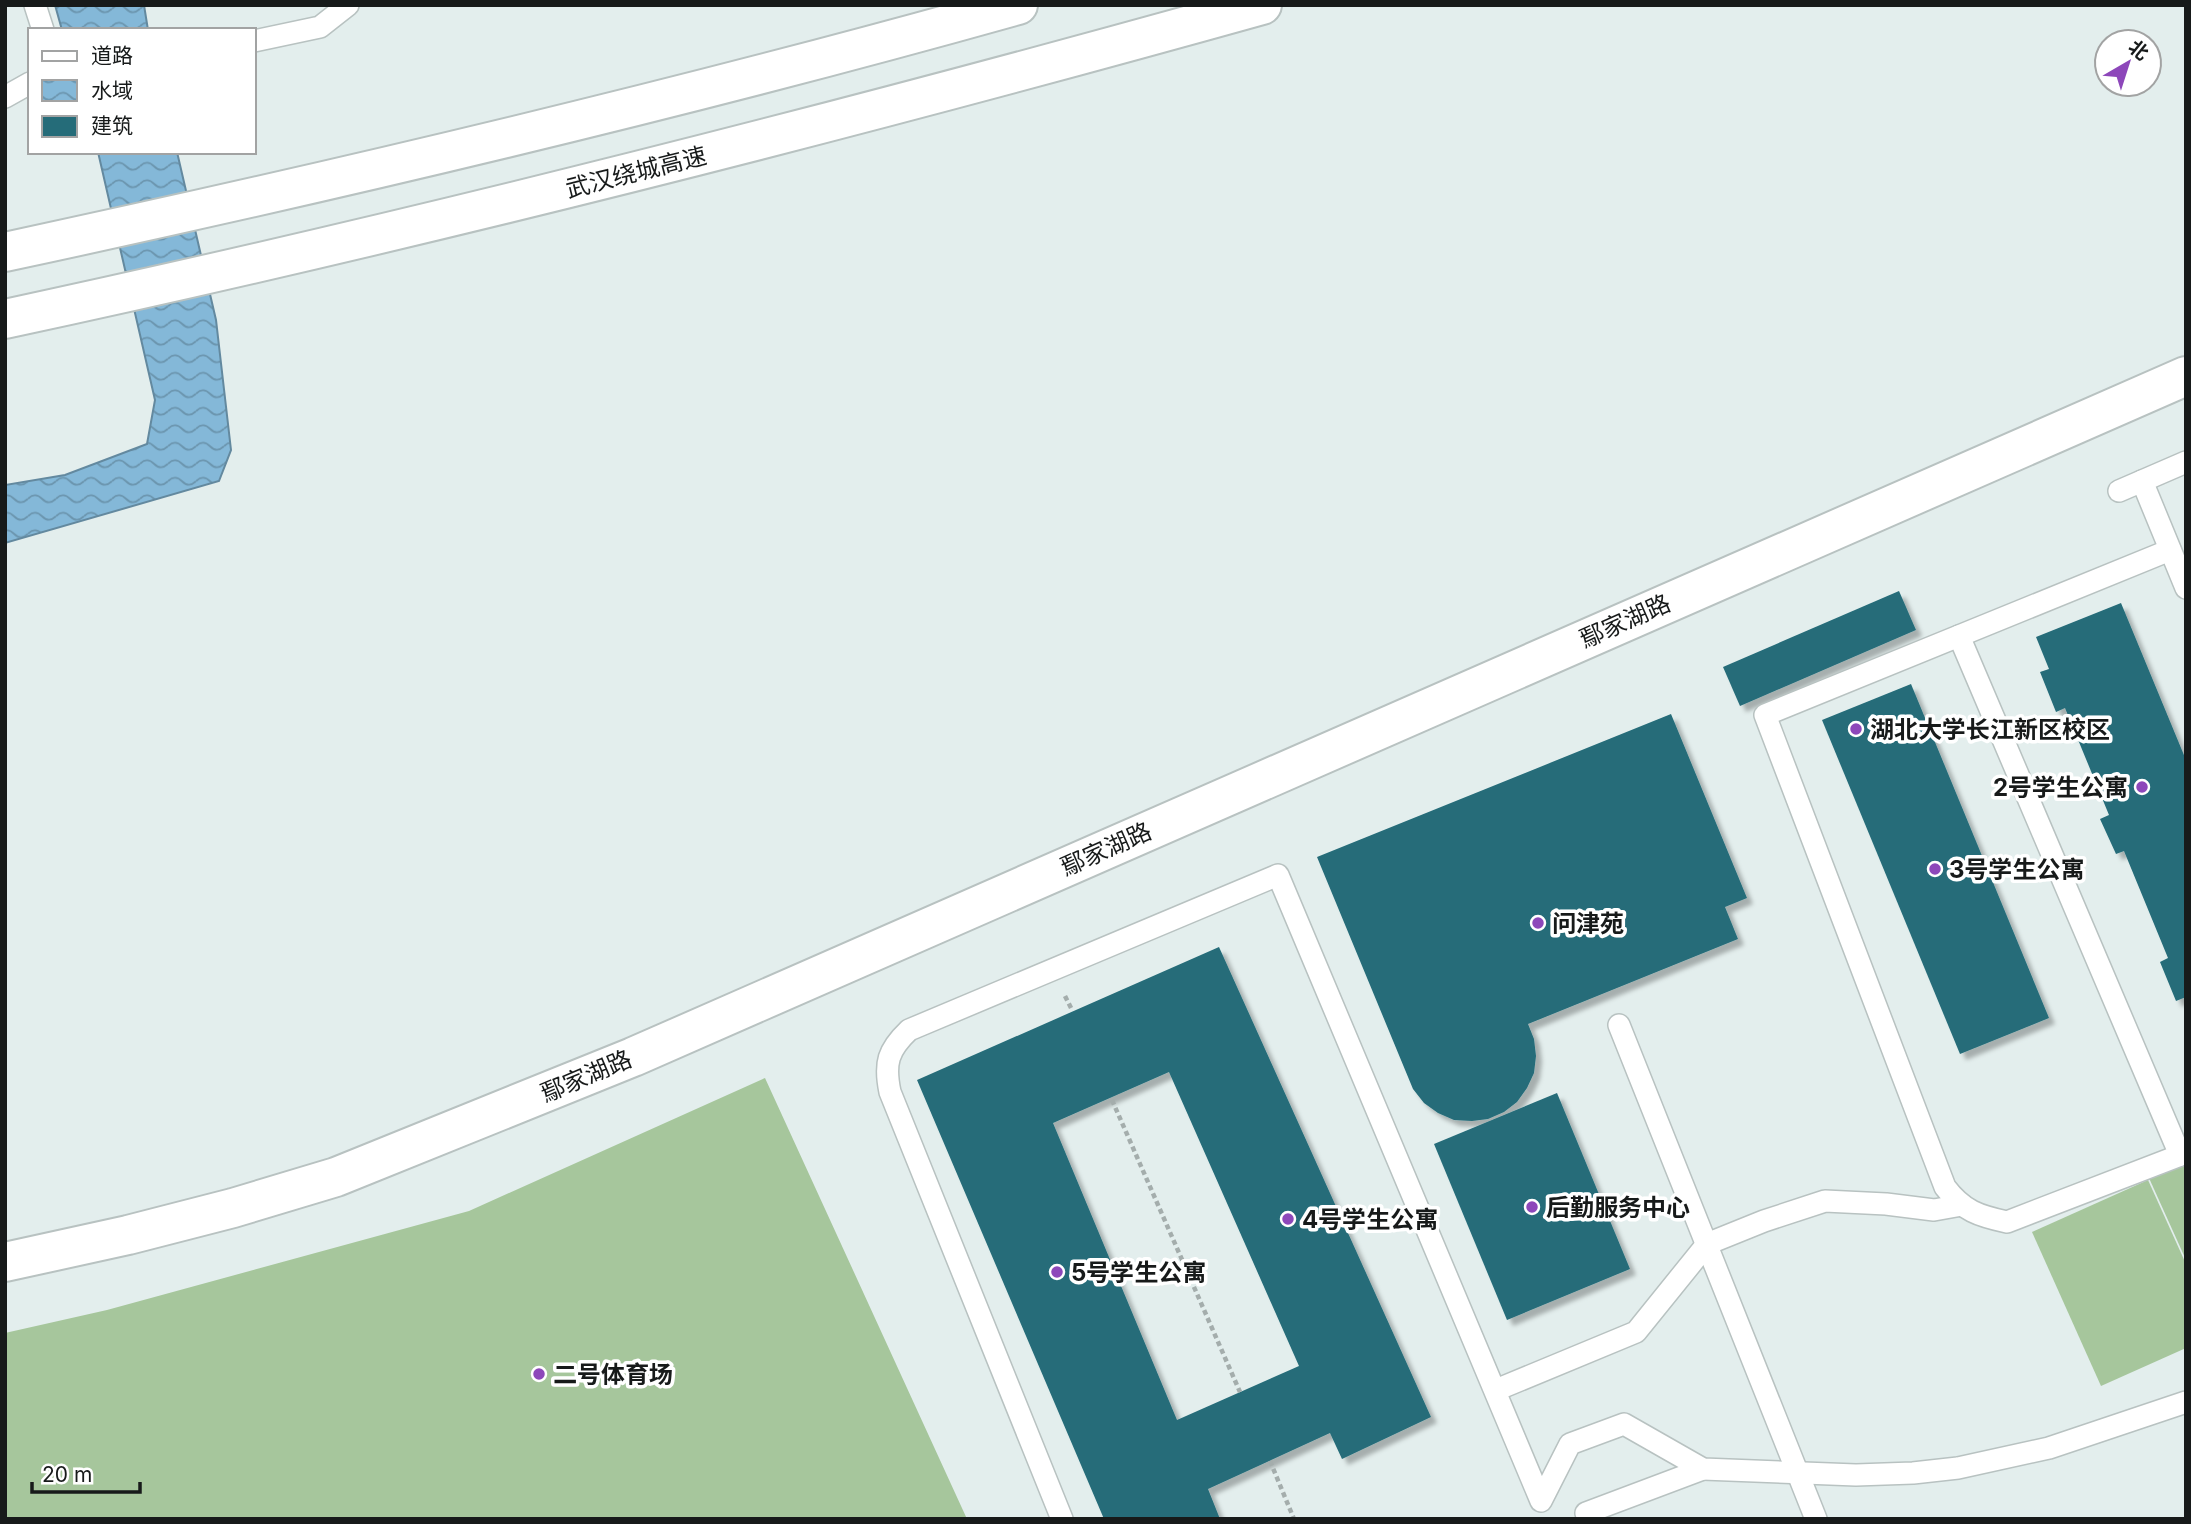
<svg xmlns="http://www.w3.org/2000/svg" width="2191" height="1524" viewBox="0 0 2191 1524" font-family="Inter,'Noto Sans SC',sans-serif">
	<defs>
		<pattern id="water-waves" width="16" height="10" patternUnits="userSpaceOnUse" patternTransform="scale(1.75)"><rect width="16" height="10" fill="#84b8d8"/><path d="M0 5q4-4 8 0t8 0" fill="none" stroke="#6b95ae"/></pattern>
		<filter id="shadow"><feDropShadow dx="6" dy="6" stdDeviation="2" flood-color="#0004"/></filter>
	</defs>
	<rect width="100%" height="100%" fill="#e3eeed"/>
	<g fill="#a6c69c">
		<polygon points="765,1078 967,1519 5,1519 5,1333 107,1310 469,1211"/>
		<polygon points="2186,1161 2186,1260 2149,1178"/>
		<polygon points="2148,1180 2186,1264 2186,1348 2101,1386 2032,1232"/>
	</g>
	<g fill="url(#water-waves)" stroke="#63899f" stroke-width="2">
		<polygon points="55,5 144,5 148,30 62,30"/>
		<polygon points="98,152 177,152 216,320 231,450 219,481 5,543 5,485 65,475 147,444 155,400"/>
	</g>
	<g fill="#256c79" fill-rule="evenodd" filter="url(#shadow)">
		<polygon points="1899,591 1916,630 1740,706 1723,667"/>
		<polygon points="2121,603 2186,760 2186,997 2176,1001 2160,962 2168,958 2124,851 2116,854 2100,819 2109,815 2065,708 2056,712 2040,672 2049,669 2036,637"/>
		<polygon points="1911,684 2049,1018 1960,1054 1822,720"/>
		<polygon points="1671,714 1747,898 1725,907 1738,939 1528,1024 1534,1039 1536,1056 1534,1073 1527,1088 1517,1102 1504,1112 1488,1119 1472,1121 1454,1120 1438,1113 1424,1103 1413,1089 1317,857"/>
		<path d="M1219,947L1431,1417L1342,1459L1330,1433L1208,1489L1220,1519H1104L917,1080ZM1169,1072L1299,1366L1177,1420L1053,1123Z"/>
		<polygon points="1557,1093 1630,1269 1507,1320 1434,1144"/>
	</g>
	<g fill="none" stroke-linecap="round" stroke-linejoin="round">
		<defs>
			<g id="service">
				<polyline points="35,5 43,30"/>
				<polyline points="254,41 320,27 348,5"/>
				<polyline points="5,97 30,83"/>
				<polyline points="2142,481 2186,588"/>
				<polyline points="2119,491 2186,462"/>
				<path d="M2170,550L1765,715L1945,1187C1963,1211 1979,1216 2007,1222L2186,1153"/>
				<polyline points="1959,636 2180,1155"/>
				<polyline points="1619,1025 1816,1519"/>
				<polyline points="1496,1390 1636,1332 1707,1244 1764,1221 1825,1201 1886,1204 1934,1210 1962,1205"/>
				<path d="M1062,1519L890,1092C884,1063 888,1050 909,1030L1278,875L1541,1501L1570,1444L1624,1424L1703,1469L1856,1475L1913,1473L1958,1468L2049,1448L2186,1402"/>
				<polyline points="1588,1519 1586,1513 1703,1469"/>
			</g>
			<polyline id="minor" points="5,1262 128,1235 233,1208 336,1177 633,1057 2186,376"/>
			<g id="motorway">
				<path d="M5,252C345,179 683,99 1018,5"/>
				<path d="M5,319C428,228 846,121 1262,5"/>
			</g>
		</defs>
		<use href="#service" stroke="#b8c2c1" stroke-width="24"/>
		<use href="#minor" stroke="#b8c2c1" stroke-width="42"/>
		<use href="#motorway" stroke="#b8c2c1" stroke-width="42"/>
		<g stroke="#a4adac" stroke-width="4.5" stroke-dasharray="5 3.5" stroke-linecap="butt">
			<polyline points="1065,996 1072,1010"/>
			<polyline points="1112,1100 1240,1392"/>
			<polyline points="1270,1461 1294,1519"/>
		</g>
		<use href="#service" stroke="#fff" stroke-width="21"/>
		<use href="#minor" stroke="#fff" stroke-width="38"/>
		<use href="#motorway" stroke="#fff" stroke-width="38"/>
	</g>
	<g fill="#8d47ba" stroke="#fff" stroke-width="2.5">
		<circle cx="1856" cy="729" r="7"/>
		<circle cx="2142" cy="787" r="7"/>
		<circle cx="1935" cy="869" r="7"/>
		<circle cx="1538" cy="923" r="7"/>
		<circle cx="1532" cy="1207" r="7"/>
		<circle cx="1288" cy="1219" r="7"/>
		<circle cx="1057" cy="1272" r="7"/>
		<circle cx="539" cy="1374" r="7"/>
	</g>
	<g text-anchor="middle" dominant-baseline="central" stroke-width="7" stroke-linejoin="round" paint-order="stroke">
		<g font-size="24" fill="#171a1a" stroke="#fff">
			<text transform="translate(636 172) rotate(-14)">武汉绕城高速</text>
			<text transform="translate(1625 621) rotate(-24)">鄢家湖路</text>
			<text transform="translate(1106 849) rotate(-24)">鄢家湖路</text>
			<text transform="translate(586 1076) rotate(-23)">鄢家湖路</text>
		</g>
		<g font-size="24" font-weight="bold" fill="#171a1a" stroke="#fff" text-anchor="start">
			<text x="1870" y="729">湖北大学长江新区校区</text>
			<text x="2128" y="787" text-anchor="end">2号学生公寓</text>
			<text x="1949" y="869">3号学生公寓</text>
			<text x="1552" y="923">问津苑</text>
			<text x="1546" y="1207">后勤服务中心</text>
			<text x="1302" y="1219">4号学生公寓</text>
			<text x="1071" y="1272">5号学生公寓</text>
			<text x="553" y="1374">二号体育场</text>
		</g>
	</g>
	<rect width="2191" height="1524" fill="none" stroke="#171a1a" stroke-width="14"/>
	<rect x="28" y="28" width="228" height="126" fill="#ffffff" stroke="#a2a3a3" stroke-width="2"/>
	<rect x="42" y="51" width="35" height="10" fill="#ffffff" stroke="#a2a3a3" stroke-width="2"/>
	<text x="91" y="63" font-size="21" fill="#171a1a">道路</text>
	<rect x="42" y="80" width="35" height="21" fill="url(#water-waves)" stroke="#a2a3a3" stroke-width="2"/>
	<text x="91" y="98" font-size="21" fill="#171a1a">水域</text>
	<rect x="42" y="116" width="35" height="21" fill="#256c79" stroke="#a2a3a3" stroke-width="2"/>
	<text x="91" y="133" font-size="21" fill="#171a1a">建筑</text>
	<g transform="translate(2128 63) rotate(39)"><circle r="33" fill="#ffffff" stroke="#a2a3a3" stroke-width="2"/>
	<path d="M0-5L12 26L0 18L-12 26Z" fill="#8d47ba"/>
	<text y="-10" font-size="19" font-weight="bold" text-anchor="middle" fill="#171a1a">北</text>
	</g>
	<path d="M32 1482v10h108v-10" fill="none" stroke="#171a1a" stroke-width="3.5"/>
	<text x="42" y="1482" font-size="21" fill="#171a1a" stroke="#ffffff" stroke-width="5" paint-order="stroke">20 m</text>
</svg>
